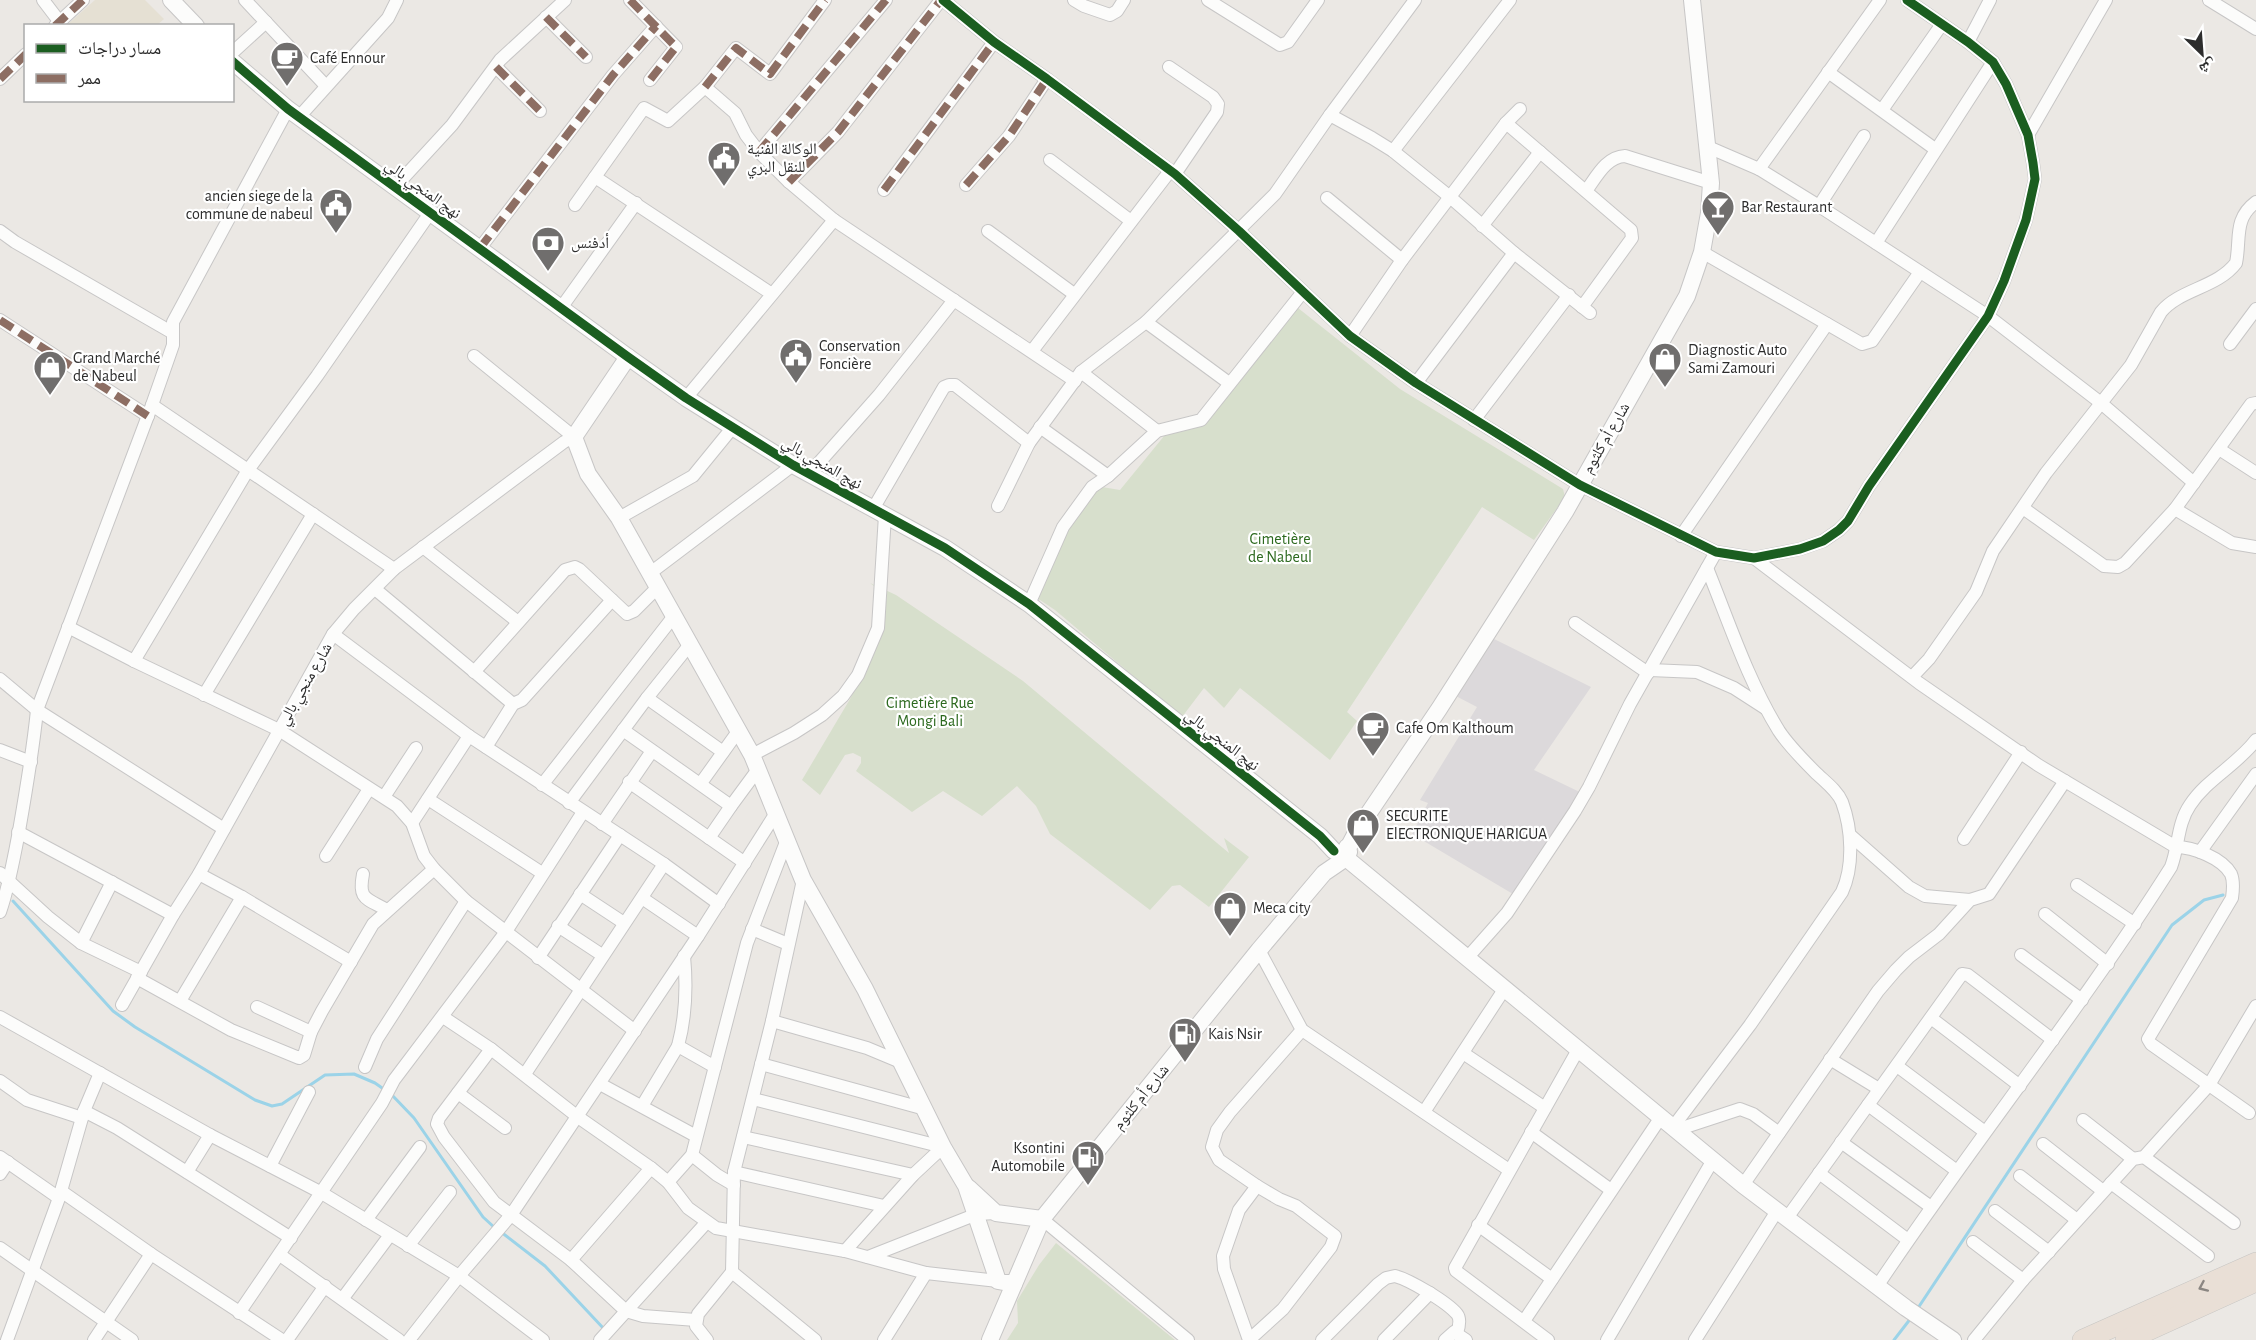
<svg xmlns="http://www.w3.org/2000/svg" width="2256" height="1340" viewBox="0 0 2256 1340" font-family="'Alegreya Sans','Noto Naskh Arabic',sans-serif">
	<rect width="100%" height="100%" fill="#ebe8e4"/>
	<polygon fill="#dcd9db" points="1490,637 1591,687 1534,770 1588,796 1523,900 1412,834 1428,803 1420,800 1477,707 1452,694"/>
	<polygon fill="#e5e0d3" points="95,0 145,0 164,19 157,25 67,25"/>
	<g fill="#d7dfcc">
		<polygon points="1293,304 1400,389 1563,489 1565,497 1534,540 1482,507 1347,712 1357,721 1330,760 1240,688 1224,708 1204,688 1182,717 1055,610 1034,596 1069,519 1096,492 1096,486 1120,490 1169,430 1200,425"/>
		<polygon points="870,583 896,595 1023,681 1229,853 1224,838 1249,857 1209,907 1180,885 1172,886 1150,910 1050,834 1036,806 1017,786 982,816 943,791 912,812 856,771 861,763 861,757 853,753 845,755 820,795 802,780 850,699 880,635 887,596"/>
		<polygon points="1056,1243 1175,1340 1007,1340 1018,1323 1017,1301 1039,1265"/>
	</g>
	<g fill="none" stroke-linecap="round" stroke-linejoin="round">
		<g stroke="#9bd3e8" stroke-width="3">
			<polyline points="13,901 113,1011 135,1027 255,1100 272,1106 282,1104 325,1075 354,1074 375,1083 385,1090"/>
			<polyline points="391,1094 414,1118 483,1217 495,1228"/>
			<polyline points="501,1232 545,1266 605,1330"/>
			<polyline points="1918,1308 2172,925 2204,900 2223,895"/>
			<polyline points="1894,1340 1911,1318"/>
		</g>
		<defs>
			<g id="street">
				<polyline points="43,0 59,21"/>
				<polyline points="245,0 326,86"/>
				<polyline points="630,0 676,47 650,80"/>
				<polyline points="943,0 994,42 1047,79 1175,174 1239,231 1350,336 1416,383 1580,485 1716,552 1754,558 1800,549 1823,541 1839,530 1848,521 1869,486 1988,316 2004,281 2026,220 2035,179 2033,163 2028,135 2006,84 1993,62 1968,42 1907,0"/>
				<polyline points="1074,0 1084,6 1110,15 1117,11 1124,0"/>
				<polyline points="1208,0 1280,45 1288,42 1318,0"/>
				<polyline points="2209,0 2256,29"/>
				<polyline points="546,17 586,57"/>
				<polyline points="55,26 83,0"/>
				<polyline points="1968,42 1990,0"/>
				<polyline points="232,53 266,22"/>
				<polyline points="496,67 540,111"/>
				<polyline points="1169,67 1213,97 1218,104 1217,112 1175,174"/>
				<polyline points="1828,72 1935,149"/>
				<polyline points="0,79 26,54"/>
				<polyline points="705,87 736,48 770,74 825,0"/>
				<polyline points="1882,110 1942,24"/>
				<polyline points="1330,115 1372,138 1393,151 1450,197 1514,253 1590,313"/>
				<polyline points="299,117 388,18 397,0"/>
				<polyline points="1506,123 1631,230 1632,238 1582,307"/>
				<polyline points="2028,135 2106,0"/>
				<polyline points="1708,147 1759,169 1819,206 1988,316 2101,403 2194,483"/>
				<polyline points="1393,151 1510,0"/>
				<polyline points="759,152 886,0"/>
				<polyline points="1050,160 1131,221"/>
				<polyline points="1759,169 1880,0"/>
				<polyline points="595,177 772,294"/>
				<polyline points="789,182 838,132 941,0"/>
				<polyline points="966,185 1009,136 1047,79"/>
				<polyline points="395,187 452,125 500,60 565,0"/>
				<polyline points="884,190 994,42"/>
				<path d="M1586,191C1597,176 1606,157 1625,156L1711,183"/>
				<polyline points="1327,198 1402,260"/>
				<polyline points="575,205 644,108 668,121 705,87 735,113 746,135 759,152 789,182 834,220 1075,381"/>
				<polyline points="1819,206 1864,136"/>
				<polyline points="1482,226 1540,152"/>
				<polyline points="0,231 15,242 173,333"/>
				<polyline points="988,231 1074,294"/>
				<polyline points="1876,243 1993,62"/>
				<polyline points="480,248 613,75 656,26"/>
				<polyline points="1702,252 1862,344 1872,341 1920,272"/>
				<polyline points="561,308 636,203"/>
				<polyline points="0,320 148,416"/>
				<polyline points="1146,322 1229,383"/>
				<polyline points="1350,336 1402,260 1506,123 1520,109"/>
				<polyline points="2230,344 2256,309"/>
				<polyline points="1032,351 1170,171"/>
				<polyline points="1081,372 1157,431"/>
				<polyline points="1416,383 1514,253"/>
				<polyline points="686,398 834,220"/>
				<polyline points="152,405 394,569"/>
				<polyline points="1474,420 1569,295"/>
				<polyline points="1040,427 1108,476"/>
				<polyline points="2219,449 2256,473"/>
				<polyline points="809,474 879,395 954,300"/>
				<polyline points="998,506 1029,443 1081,372 1146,322 1275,194 1330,115 1415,0"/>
				<polyline points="2023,508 2104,566 2118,567 2125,563 2175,509 2251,404 2256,403"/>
				<polyline points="873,509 944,387 949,385 955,385 1029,443"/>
				<polyline points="2175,509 2232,543 2256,547"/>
				<polyline points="619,518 693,476 733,427"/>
				<polyline points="1681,536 1827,324"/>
				<polyline points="423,547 518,622"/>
				<path d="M1754,558L1919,683L2038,765L2176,847C2193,847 2222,858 2231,874C2234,881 2233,891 2232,898L2148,1039L2151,1044L2249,1113"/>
				<polyline points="649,574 793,465"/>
				<polyline points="375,589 513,704"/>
				<polyline points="1029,604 1063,527 1092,487 1108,476 1157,431 1201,420 1302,293"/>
				<polyline points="1575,623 1648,673"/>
				<polyline points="68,627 134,661 279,730 397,806 412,823 424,856 434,869 466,901 635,1031"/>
				<polyline points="333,634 469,736 664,864 719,904"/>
				<polyline points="134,661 248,470 317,376 430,213"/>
				<polyline points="1650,670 1697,672 1734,688 1765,708"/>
				<polyline points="474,672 565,570 575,567 579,569 627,614 634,611 657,588"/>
				<path d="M1912,677L1929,659L1976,592L1993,551L2046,473L2131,365L2161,312C2180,289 2217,288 2236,263C2241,239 2233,219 2256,202"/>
				<polyline points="0,679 37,710 224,829"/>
				<polyline points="204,695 313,514"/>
				<polyline points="647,698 723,752"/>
				<polyline points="623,730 731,806 759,768"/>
				<polyline points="486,747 513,704 522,700 612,600"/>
				<polyline points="0,750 31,762"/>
				<polyline points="752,755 794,733 822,715 843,696 858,675 878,628 885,515"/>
				<polyline points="629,782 745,863"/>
				<polyline points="701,783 739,730"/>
				<polyline points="542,785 674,616"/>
				<polyline points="384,797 416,748"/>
				<polyline points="428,799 542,873"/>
				<polyline points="569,803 647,698 691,643"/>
				<polyline points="412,823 469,736"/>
				<polyline points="602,824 652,751"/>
				<polyline points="18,832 173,915"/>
				<polyline points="1850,835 1909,887 1925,896 1970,900"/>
				<polyline points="709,838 731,806"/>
				<polyline points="1964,839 2021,752"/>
				<polyline points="2200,852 2256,774"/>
				<polyline points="326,856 369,789"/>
				<polyline points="0,873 48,917 81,943 141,972"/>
				<polyline points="199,874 242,897 351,962"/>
				<path d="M363,874C358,900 366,898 387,910"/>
				<polyline points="803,880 772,1021 734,1172 732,1272 815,1340"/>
				<polyline points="2077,885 2135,924"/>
				<polyline points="580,894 624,923"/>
				<polyline points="642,898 698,936"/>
				<path d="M0,912C9,886 14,858 19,831C26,791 33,751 37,710L152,405L173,345V322L288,109"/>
				<polyline points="2045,914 2108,964"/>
				<polyline points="558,926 602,955"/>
				<polyline points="752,929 788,944"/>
				<polyline points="81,943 112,882"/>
				<polyline points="1259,950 1302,1030 1509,1170"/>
				<polyline points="2021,955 2082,1000"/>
				<polyline points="1468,957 1507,913 1575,811 1589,787 1630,704 1716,552"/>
				<polyline points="538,958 620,835"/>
				<polyline points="137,978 231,1030 299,1058 304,1055 311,1032 322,1011 373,924 434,869"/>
				<polyline points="180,1001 242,897"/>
				<polyline points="122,1005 173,915 199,874 333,634 354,609 394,569 564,442 574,437 474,356"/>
				<polyline points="257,1007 311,1032"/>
				<polyline points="0,1017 210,1135 320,1192 459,1276 543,1340"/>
				<polyline points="443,1017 491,1049 578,1117 651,1168 668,1182 688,1208 716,1228 845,1251 926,1273 998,1281"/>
				<polyline points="1931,1018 2020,1086"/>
				<polyline points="772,1021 867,1048 903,1063"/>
				<path d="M678,1046C686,1016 687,987 684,956"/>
				<polyline points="491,1049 439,1118 437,1124 444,1137 494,1202 571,1260 626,1311 643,1316 696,1320"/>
				<polyline points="1463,1053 1545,1108"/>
				<polyline points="1830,1059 1879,1089"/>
				<polyline points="761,1064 925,1109"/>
				<polyline points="1897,1066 1985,1132"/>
				<polyline points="365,1067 377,1039 466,901"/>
				<polyline points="525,1074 664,864"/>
				<polyline points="0,1081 27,1100 82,1118"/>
				<polyline points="600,1084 696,1136"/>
				<polyline points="458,1093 505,1128"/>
				<polyline points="753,1099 943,1147"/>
				<polyline points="1868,1105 1957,1171"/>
				<polyline points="642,1106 678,1046 715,1067"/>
				<polyline points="84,1111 117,1128 291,1238"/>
				<polyline points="1424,1112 1505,988"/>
				<polyline points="2083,1120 2133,1159"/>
				<path d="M1673,1127L1750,1025L1842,892C1854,866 1852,829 1842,802C1837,790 1824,781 1815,772C1802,759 1789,746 1779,731C1748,681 1729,622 1707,568"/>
				<polyline points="1676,1130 1740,1109 1753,1114 1779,1133"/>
				<polyline points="1531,1132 1611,1190"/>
				<polyline points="743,1137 913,1175"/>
				<polyline points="1841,1142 1931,1207"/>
				<polyline points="2043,1144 2103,1191"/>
				<polyline points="692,1155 717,1175 734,1185"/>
				<polyline points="0,1157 59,1198"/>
				<polyline points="2144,1157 2234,1223"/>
				<polyline points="270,1166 309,1092"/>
				<polyline points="187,1172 210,1135"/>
				<polyline points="734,1172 884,1206"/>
				<polyline points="1819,1173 1908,1240"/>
				<polyline points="0,1174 8,1162"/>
				<polyline points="2020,1176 2077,1220"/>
				<polyline points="668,1182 692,1155 747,943 786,842"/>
				<polyline points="2111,1183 2208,1256"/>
				<polyline points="1743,1185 1878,991 1896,970 1909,957 1939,934 1970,900 1989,894 2065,781"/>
				<polyline points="61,1191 151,1254 282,1340"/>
				<polyline points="1995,1211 2049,1252"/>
				<polyline points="1787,1218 1962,974 1968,975 2053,1040"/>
				<polyline points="1042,1219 1188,1340"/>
				<polyline points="366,1220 420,1147"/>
				<polyline points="1478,1225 1552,1279"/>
				<polyline points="1973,1242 2023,1280"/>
				<polyline points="408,1246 450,1192"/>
				<polyline points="0,1248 132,1340"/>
				<polyline points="845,1251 913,1175 943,1147"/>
				<polyline points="280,1255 399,1340"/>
				<polyline points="868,1257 977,1214 996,1213"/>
				<polyline points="571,1260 651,1168"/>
				<path d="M1878,1285C1972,1144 2080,1011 2171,867C2179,846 2177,824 2190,805C2207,779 2237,765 2256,740"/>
				<polyline points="343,1298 390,1235"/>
				<polyline points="239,1313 382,1103 394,1080 505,933 583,812"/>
				<polyline points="1524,1321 1661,1117"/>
				<polyline points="7,1340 59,1198 84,1111 100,1073"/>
				<polyline points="94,1340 151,1254"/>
				<polyline points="287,1340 325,1286"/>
				<polyline points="409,1340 459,1276 511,1215 698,936 776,813"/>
				<polyline points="600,1340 706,1223"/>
				<polyline points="707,1340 696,1326 698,1314 732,1272"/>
				<polyline points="884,1340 926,1273"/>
				<polyline points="1249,1340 1224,1269 1223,1256 1239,1210 1257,1186 1219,1160 1212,1147 1217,1130 1230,1112 1302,1030"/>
				<polyline points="1249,1340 1283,1309 1331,1247 1335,1236 1296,1206 1279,1199 1257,1186"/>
				<path d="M1322,1340L1378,1284L1386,1278L1395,1276C1410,1280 1447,1302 1457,1314C1461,1319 1459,1327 1457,1333"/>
				<polyline points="1384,1340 1430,1293"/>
				<polyline points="1445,1340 1454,1332 1466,1340"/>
				<polyline points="1548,1340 1456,1271 1455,1268 1579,1048"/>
				<polyline points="1607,1340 1713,1160"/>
				<polyline points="1695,1340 1777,1211"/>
				<polyline points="1974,1340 2023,1280 2133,1159 2144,1157 2209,1085 2256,1006"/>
			</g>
			<g id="secondary">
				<polyline points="171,0 196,26"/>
				<polyline points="232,61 288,109 628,357 686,398 793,465 945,548 1029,604 1320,836 1334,851"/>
				<polyline points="628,357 574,437 588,474 619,518 752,755 803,880 865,989 943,1147 966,1186 998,1281 1014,1284"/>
				<polyline points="1348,848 1358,829 1439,709 1565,512 1687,296 1702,252 1709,213 1711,183 1692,0"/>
				<polyline points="1346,858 1743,1185 1906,1308 1953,1340"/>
				<polyline points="969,1188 996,1213 1042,1219"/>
				<polyline points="990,1340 1042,1219 1259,950 1324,873 1346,858 1349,852 1347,847"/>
			</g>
			<g id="highway">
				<polyline points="2083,1340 2256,1263"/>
				<polyline points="2126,1340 2256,1281"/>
			</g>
		</defs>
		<use href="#street" stroke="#c7c6c6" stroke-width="14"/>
		<use href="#secondary" stroke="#c7c6c6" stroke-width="18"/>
		<use href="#highway" stroke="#c6c5c3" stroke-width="22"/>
		<use href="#street" stroke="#fcfcfb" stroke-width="12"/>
		<use href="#secondary" stroke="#fcfcfb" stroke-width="16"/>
		<use href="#highway" stroke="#e9dfd6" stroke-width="21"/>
		<g stroke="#8d6e63" stroke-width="8" stroke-dasharray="15 8" stroke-linecap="butt">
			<polyline points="630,0 676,47 650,80"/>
			<polyline points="546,17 586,57"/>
			<polyline points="55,26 83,0"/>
			<polyline points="496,67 540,111"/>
			<polyline points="0,79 26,54"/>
			<polyline points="705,87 736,48 770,74 825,0"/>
			<polyline points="759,152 886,0"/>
			<polyline points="789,182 838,132 941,0"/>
			<polyline points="966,185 1009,136 1047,79"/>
			<polyline points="884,190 994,42"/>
			<polyline points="480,248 613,75 656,26"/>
			<polyline points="0,320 148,416"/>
		</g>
		<defs>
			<g id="cycleway">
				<polyline points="943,0 994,42 1047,79 1175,174 1239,231 1350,336 1416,383 1580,485 1716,552 1754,558 1800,549 1823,541 1839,530 1848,521 1869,486 1988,316 2004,281 2026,220 2035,179 2033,163 2028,135 2006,84 1993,62 1968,42 1907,0"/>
				<polyline points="232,61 288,109 628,357 686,398 793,465 945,548 1029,604 1320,836 1334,851"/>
			</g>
		</defs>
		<use href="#cycleway" stroke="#fff" stroke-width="13"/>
		<use href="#cycleway" stroke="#1b5e20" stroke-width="9"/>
	</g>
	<defs><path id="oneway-chevron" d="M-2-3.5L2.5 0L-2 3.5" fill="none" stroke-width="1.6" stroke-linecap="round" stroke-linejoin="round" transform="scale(1.5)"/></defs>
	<use stroke="#8b8682" href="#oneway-chevron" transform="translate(2203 1287) rotate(156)"/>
	<defs>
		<symbol id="cafe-pin" viewBox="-11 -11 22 30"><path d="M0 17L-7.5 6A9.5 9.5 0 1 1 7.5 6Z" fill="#706e6d" stroke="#fff"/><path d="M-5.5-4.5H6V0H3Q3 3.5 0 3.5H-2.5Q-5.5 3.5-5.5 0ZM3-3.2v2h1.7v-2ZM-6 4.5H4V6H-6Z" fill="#fff"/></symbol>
		<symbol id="civic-pin" viewBox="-11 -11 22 30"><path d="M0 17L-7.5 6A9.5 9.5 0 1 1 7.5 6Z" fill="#706e6d" stroke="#fff"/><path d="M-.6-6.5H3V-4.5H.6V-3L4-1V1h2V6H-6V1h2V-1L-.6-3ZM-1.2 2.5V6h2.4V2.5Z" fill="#fff"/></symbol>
		<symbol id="bar-pin" viewBox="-11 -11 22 30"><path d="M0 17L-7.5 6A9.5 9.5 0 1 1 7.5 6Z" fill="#706e6d" stroke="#fff"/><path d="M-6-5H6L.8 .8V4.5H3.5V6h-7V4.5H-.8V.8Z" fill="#fff"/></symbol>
		<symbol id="bank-pin" viewBox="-11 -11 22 30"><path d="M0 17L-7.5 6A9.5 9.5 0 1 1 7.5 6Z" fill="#706e6d" stroke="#fff"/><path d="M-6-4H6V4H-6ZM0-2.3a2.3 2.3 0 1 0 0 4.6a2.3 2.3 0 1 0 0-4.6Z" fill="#fff"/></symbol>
		<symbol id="shop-pin" viewBox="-11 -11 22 30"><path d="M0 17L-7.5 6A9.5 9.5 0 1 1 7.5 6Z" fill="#706e6d" stroke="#fff"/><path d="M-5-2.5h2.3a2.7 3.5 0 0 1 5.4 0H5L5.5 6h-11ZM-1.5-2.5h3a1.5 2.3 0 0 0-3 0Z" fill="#fff"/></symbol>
		<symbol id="fuel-pin" viewBox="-11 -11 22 30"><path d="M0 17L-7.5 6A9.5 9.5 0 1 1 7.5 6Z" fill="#706e6d" stroke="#fff"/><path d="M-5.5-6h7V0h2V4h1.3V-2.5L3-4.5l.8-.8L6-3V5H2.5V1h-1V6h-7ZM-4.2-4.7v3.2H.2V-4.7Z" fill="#fff"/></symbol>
	</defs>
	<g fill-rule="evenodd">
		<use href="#cafe-pin" x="268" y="39" width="38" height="52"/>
		<use href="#civic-pin" x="705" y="139" width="38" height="52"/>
		<use href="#civic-pin" x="317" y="186" width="38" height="52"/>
		<use href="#bar-pin" x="1699" y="188" width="38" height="52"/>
		<use href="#bank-pin" x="529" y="224" width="38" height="52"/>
		<use href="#civic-pin" x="777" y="336" width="38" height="52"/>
		<use href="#shop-pin" x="1646" y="340" width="38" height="52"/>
		<use href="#shop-pin" x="31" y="348" width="38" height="52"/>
		<use href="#cafe-pin" x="1354" y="709" width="38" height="52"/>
		<use href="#shop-pin" x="1344" y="806" width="38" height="52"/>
		<use href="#shop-pin" x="1211" y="889" width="38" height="52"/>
		<use href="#fuel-pin" x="1166" y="1015" width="38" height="52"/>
		<use href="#fuel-pin" x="1069" y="1138" width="38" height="52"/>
	</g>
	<g text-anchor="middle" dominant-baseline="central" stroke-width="4.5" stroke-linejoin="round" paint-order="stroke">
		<g font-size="16" fill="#2d2d2d" stroke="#fff" text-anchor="start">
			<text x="310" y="58">Café Ennour</text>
			<text x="747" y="149">الوكالة الفنية<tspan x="747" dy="18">للنقل البري</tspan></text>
			<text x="313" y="196" text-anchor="end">ancien siege de la<tspan x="313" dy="18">commune de nabeul</tspan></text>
			<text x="1741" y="207">Bar Restaurant</text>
			<text x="571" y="243">أدفنس</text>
			<text x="819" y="346">Conservation<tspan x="819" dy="18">Foncière</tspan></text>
			<text x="1688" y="350">Diagnostic Auto<tspan x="1688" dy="18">Sami Zamouri</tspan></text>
			<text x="73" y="358">Grand Marché<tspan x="73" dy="18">de Nabeul</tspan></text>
			<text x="1396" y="728">Cafe Om Kalthoum</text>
			<text x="1386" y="816">SECURITE<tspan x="1386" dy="18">ElECTRONIQUE HARIGUA</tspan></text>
			<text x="1253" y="908">Meca city</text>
			<text x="1208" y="1034">Kais Nsir</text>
			<text x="1065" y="1148" text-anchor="end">Ksontini<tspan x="1065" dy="18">Automobile</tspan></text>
		</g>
		<g font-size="16" fill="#2d2d2d" stroke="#fff">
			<text transform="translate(423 189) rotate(36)">نهج المنجي بالي</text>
			<text transform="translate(1606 438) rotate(-60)">شارع أم كلثوم</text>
			<text transform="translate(822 463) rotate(30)">نهج المنجي بالي</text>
			<text transform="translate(305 684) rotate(-60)">شارع منجي بالي</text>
			<text transform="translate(1222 740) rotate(38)">نهج المنجي بالي</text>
			<text transform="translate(1141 1097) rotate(-51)">شارع أم كلثوم</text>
		</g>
		<g font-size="16" fill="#2c691e" stroke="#fff">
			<text x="1280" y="539">Cimetière<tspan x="1280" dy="18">de Nabeul</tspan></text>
			<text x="930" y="703">Cimetière Rue<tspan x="930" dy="18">Mongi Bali</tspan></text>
		</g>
	</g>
	<rect x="24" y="24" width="210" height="78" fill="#ffffff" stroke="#ababab" stroke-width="1.5"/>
	<rect x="36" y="44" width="30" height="9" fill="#1b5e20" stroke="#ababab" stroke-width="1.5"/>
	<text x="78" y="54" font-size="18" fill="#2d2d2d">مسار دراجات</text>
	<rect x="36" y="74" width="30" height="9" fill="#8d6e63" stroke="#ababab" stroke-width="1.5"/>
	<text x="78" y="84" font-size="18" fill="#2d2d2d">ممر</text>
	<g transform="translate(2202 54) rotate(155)" stroke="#ffffff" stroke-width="4.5" paint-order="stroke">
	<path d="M0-4.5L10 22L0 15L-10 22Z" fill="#2d2d2d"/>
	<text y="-9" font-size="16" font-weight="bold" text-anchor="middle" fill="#2d2d2d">ش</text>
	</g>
</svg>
